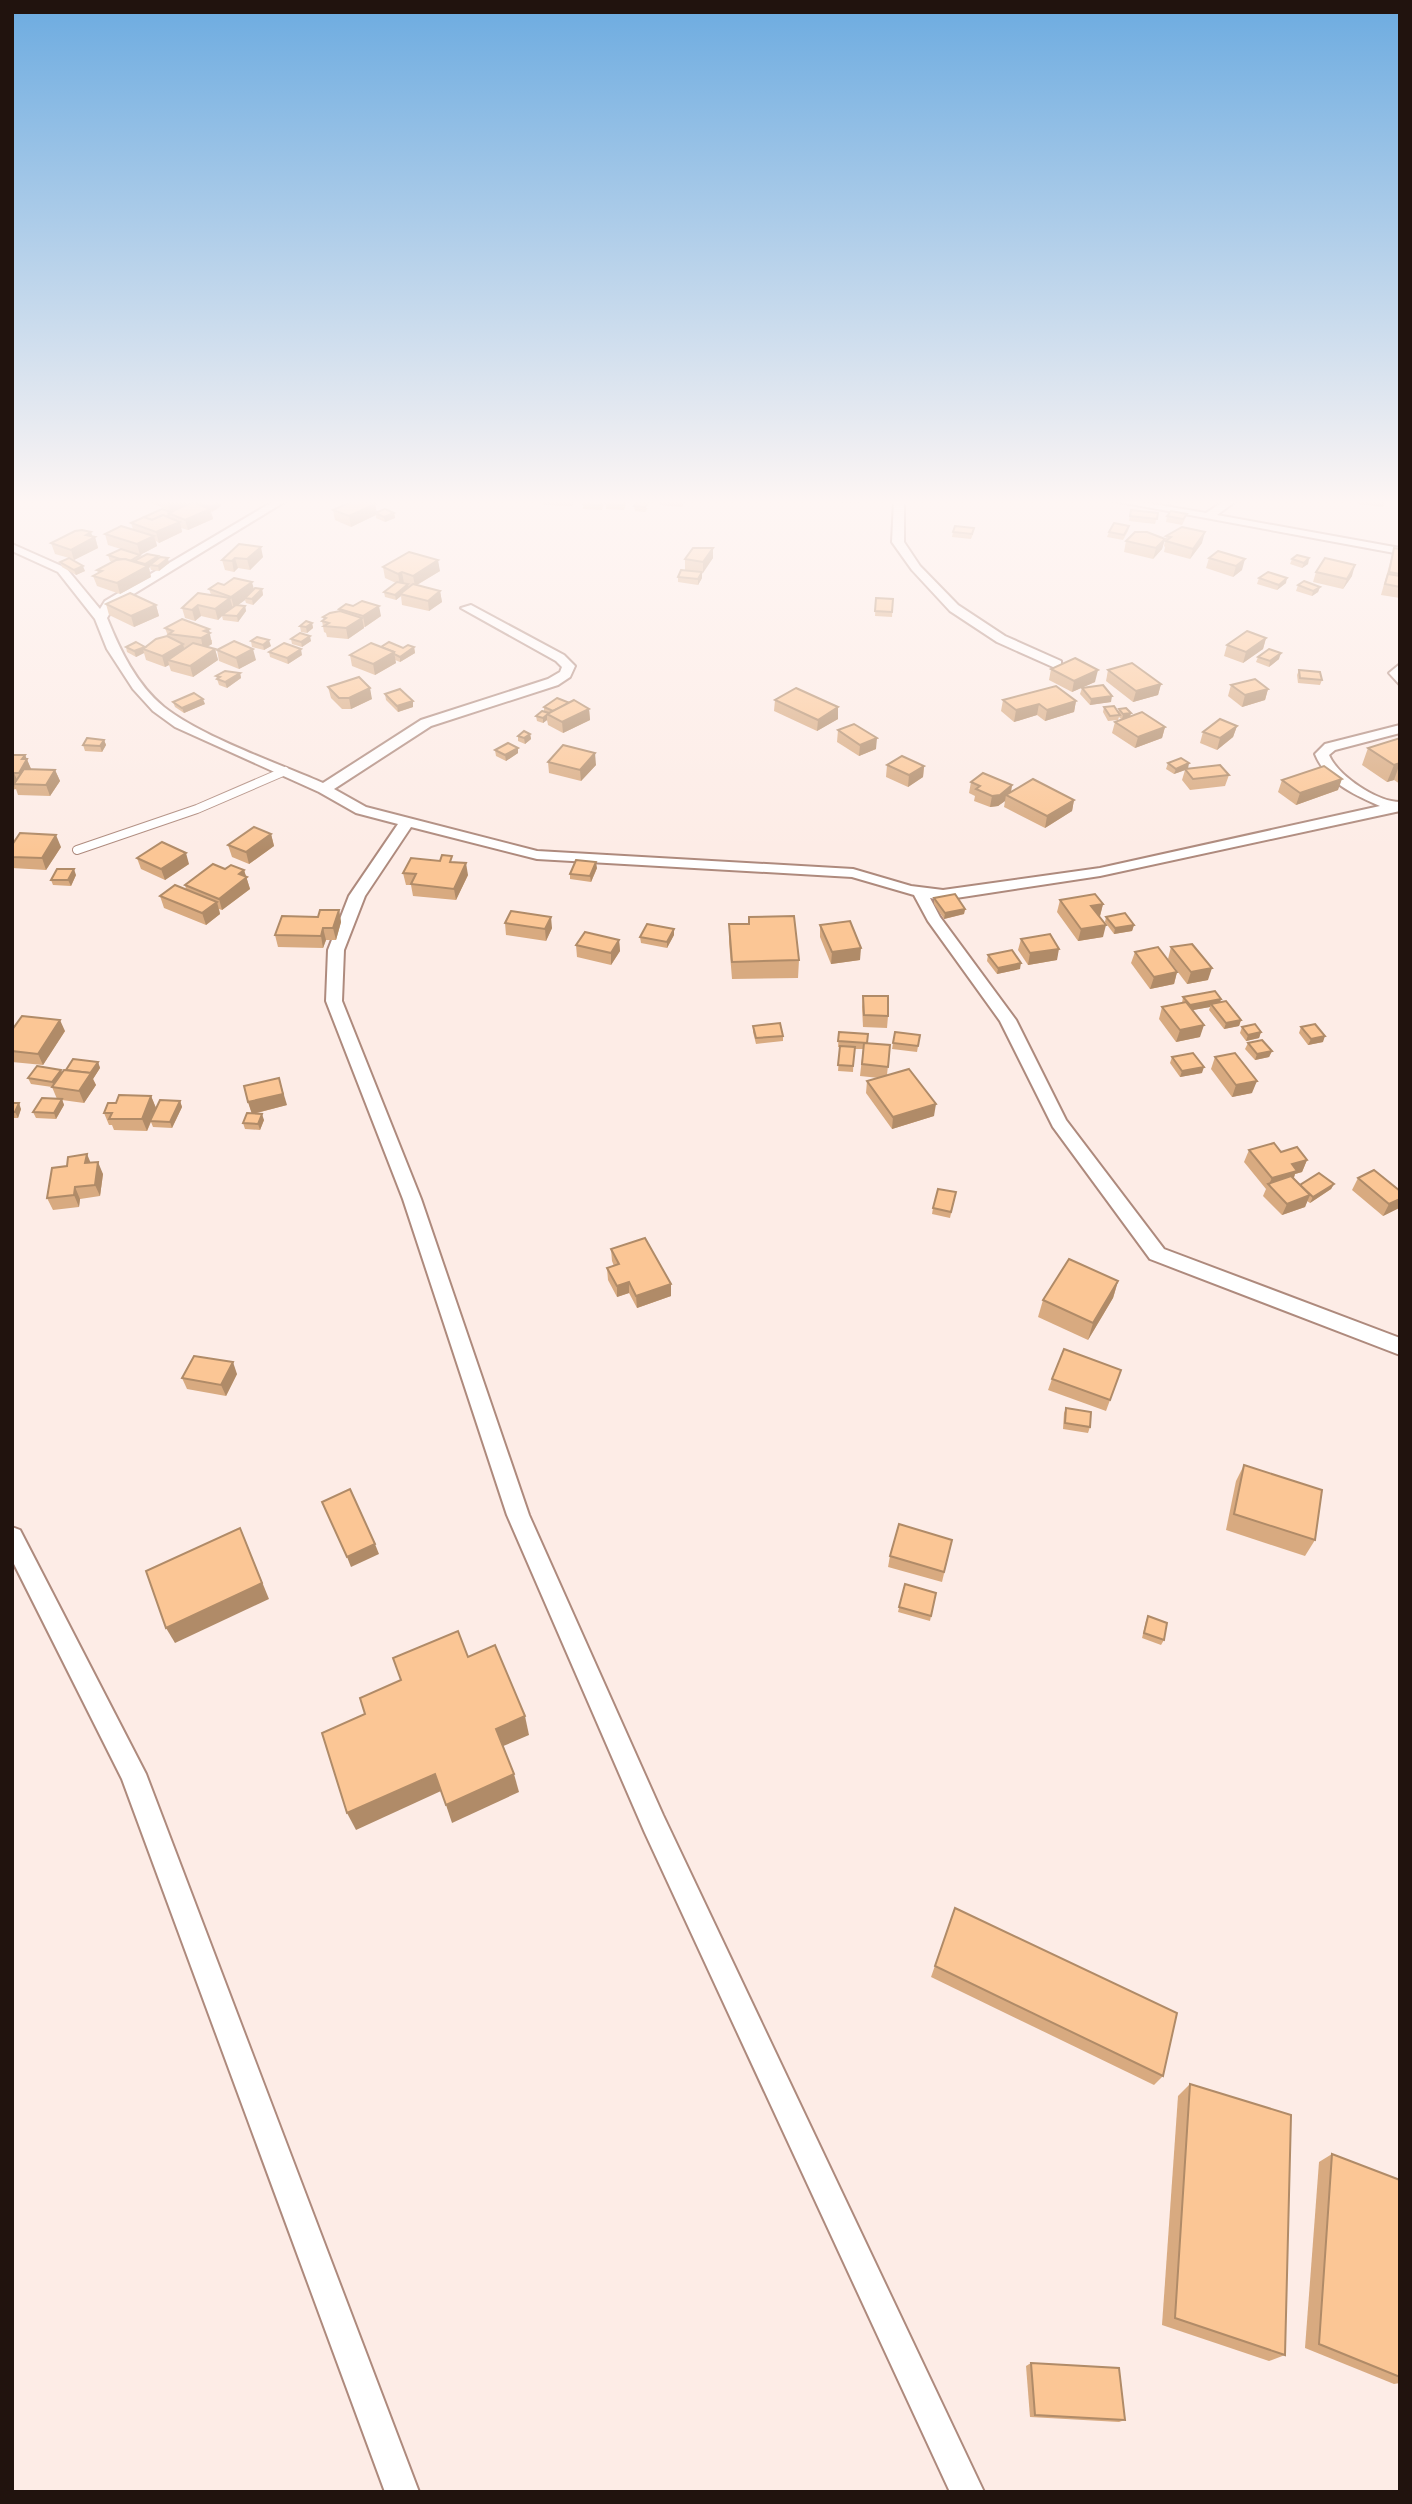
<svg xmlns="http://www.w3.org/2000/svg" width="1412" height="2504" viewBox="0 0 1412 2504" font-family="'Roboto Condensed',sans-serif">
	<rect width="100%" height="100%" fill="#fdece6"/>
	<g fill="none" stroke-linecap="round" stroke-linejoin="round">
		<defs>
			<polyline id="lane" points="77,850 197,809 285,771"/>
			<g id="street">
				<path d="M274,501H286L114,606L107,618C120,650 136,684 164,707C202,737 277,763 323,783L421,720L548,679L560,672L562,667L556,661L461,608L471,605L564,655L575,666L570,677L558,685L431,726L334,789L366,807L537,851L853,869L911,886L943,890L1100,868L1380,806C1353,794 1327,783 1315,754L1325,744L1400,725V733L1335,750L1329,755C1338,776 1377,802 1400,802V811L1100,876L943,900L930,898L940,917L1016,1020L1066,1120L1164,1249L1400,1338V1355L1150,1259L1053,1127L1000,1021L928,921L914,895L852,877L537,859L411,827L365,896L344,950L342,1001L421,1199L529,1515L663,1815L984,2492H950L645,1833L507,1515L403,1199L326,1001L328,950L349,896L398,824L356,813L319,792L175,727L153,711L133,689L107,649L95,619L58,572L12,551V544L66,568L100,609L105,601Z"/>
				<polygon points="894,501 904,501 904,542 920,566 958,605 1005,636 1061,661 1061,667 1053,667 997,642 950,611 912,570 892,542"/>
				<polygon points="1114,501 1136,501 1206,513 1224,501 1236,501 1217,515 1400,548 1400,554"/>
				<polygon points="1400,664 1400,685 1389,673"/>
				<polygon points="12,1527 20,1530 146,1774 419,2492 385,2492 122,1779 12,1560"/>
			</g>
		</defs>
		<use href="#lane" stroke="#ae8a7d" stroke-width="10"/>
		<use href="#street" stroke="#ae8a7d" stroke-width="4"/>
		<use href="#lane" stroke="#fff" stroke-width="8"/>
		<use href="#street" fill="#fff" fill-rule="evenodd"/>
	</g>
	<g fill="#d8aa80">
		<polygon points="149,501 186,501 187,504 170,511 150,502"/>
		<polygon points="543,501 574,501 572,506 543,505"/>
		<polygon points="605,501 602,510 583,509 583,504"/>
		<polygon points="659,501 686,501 682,507 659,505"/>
		<polygon points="830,501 860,501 858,504"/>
		<polygon points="1164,501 1182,501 1181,503 1164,502"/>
		<polygon points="1360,501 1385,501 1383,507 1359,504"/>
		<polygon points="197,504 221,506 212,512 211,511 213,519 188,530 181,528 182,532 159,543 156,541 157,546 140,555 108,545 105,534 133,529 131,523"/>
		<polygon points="375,504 377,513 394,513 395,518 385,522 376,518 376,515 351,527 335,520 333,510"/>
		<polygon points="606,504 626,505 624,510 606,509"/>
		<polygon points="634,506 648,508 645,512 635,511"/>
		<polygon points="1131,510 1158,513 1155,524 1129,521"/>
		<polygon points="1187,514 1185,519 1182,525 1166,522 1167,516"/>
		<polygon points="1129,526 1128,531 1123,540 1107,537 1109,532"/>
		<polygon points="953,532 973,534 971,539 952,537"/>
		<polygon points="1166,536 1202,543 1190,559 1164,552 1165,547 1164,546"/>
		<polygon points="92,537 95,537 98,548 74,560 70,559 85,571 76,575 62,567 60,562 69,558 55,554 51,543"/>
		<polygon points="1165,539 1162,549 1153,559 1124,552 1126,541"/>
		<polygon points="239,544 263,557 250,570 238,568 234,572 225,570 222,560"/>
		<polygon points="713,548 713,558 702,572 702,578 698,585 678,582 678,577 700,572 685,570 685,559"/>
		<polygon points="1394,548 1400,549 1400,598 1381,595"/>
		<polygon points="1218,551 1242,570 1233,577 1206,568 1209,558"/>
		<polygon points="108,555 140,555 141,558 158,556 158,558 169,563 159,571 151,570 150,567 149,568 151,577 120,594 97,586 93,576 98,573 97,570 112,562 110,561"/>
		<polygon points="1309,558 1308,564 1302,568 1290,564 1292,559"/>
		<polygon points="383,567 440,571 417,585 440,591 442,602 429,611 402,605 401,596 396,600 385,597 384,592 396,583 385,578"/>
		<polygon points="1316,572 1352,576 1343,589 1313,582"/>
		<polygon points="1259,578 1286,583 1277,590 1257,584"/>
		<polygon points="1298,585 1320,587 1318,592 1312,596 1296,591"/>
		<polygon points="209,589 262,589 263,595 253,605 246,603 245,600 238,605 245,606 246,611 238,622 223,620 222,616 218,620 201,616 195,621 185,618 182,608 211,595"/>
		<polygon points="876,598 893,599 892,617 875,616"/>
		<polygon points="106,604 156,605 159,616 134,627 109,615"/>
		<polygon points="339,609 381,616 365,627 364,627 364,628 348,639 327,637 326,633 324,632 322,621 324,620 323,617 339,611"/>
		<polygon points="312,623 313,628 307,633 301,632 300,626"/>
		<polygon points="165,628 212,640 212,644 207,647 215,649 218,660 193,677 171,671 169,665 165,667 146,660 144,653 136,657 127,652 126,647 145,647 168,636"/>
		<polygon points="1266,638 1263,649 1243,663 1224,656 1227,645"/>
		<polygon points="291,639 311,641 302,647 292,644"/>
		<polygon points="251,641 271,646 264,650 252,647"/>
		<polygon points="381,647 414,647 415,653 400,662 395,660 396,663 375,675 352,666 350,655"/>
		<polygon points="217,650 256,660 239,669 219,661"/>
		<polygon points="269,652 302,655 288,664 270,657"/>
		<polygon points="1258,657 1279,659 1269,667 1256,662"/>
		<polygon points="1051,669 1095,682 1072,692 1049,680"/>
		<polygon points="1108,670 1161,684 1158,695 1133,702 1106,681"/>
		<polygon points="1299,670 1322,680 1320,685 1298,683 1297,675"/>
		<polygon points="240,673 241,678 227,688 219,685 216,676"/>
		<polygon points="1231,685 1268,689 1265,700 1242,707 1228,696"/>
		<polygon points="328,687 372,699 351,709 342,709 331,698"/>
		<polygon points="1082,688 1111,702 1090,705 1080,694"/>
		<polygon points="385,694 413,701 413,707 398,712 386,700"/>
		<polygon points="775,700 838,719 817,731 774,711"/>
		<polygon points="1003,700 1076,701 1074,712 1045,721 1037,715 1014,722 1001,711"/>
		<polygon points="173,702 205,704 184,713 175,707"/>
		<polygon points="544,707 589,709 590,720 563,733 548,725 547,720 543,723 537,721 536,716 544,711"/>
		<polygon points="1104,707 1118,712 1119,709 1131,713 1130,717 1165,727 1162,738 1135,748 1112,733 1115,722 1122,720 1119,717 1118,720 1108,721 1103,712"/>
		<polygon points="1237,726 1233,737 1217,750 1200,743 1203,732"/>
		<polygon points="838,730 876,749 859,756 837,742"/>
		<polygon points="530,734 531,739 525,744 518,741 518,736"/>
		<polygon points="1400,738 1400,784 1394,780 1387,782 1362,765 1368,748"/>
		<polygon points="104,740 106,745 102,752 85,751 83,745"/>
		<polygon points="518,748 518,753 506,761 496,756 495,750"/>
		<polygon points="12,755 25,755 31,769 55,770 60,781 50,796 18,795 16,789 12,790"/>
		<polygon points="548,762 596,765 581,781 549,773"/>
		<polygon points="1168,763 1188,768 1229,775 1225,786 1190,790 1182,780 1185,770 1174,774 1166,769"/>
		<polygon points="887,765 924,766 923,777 908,787 886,777"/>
		<polygon points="1282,780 1338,790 1296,805 1278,792"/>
		<polygon points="971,782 1012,785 1011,792 1074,800 1072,811 1045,828 1004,807 1005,801 998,806 990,807 974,801 975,796 969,793"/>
		<polygon points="271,834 274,846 249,864 232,857 228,845"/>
		<polygon points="12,845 61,847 46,870 12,868"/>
		<polygon points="137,858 189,864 165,880 141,869"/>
		<polygon points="453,862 468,875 456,900 413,896 411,885 406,885 403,873"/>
		<polygon points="597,868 591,882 570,879 570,874"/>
		<polygon points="225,869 244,870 250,889 222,910 219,909 220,914 206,925 164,908 160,896 186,889 185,885"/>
		<polygon points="76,875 71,886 53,885 51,880"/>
		<polygon points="934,898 965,909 964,914 944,919 934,904"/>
		<polygon points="1060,900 1103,904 1100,916 1099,916 1103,937 1078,941 1057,912"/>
		<polygon points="339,910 341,922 336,940 326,940 323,948 278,947 275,935"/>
		<polygon points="749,917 799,960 798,978 732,979 729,942 729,924 749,924"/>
		<polygon points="1106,917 1134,925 1132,931 1114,934 1105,922"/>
		<polygon points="505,923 552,928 546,941 506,935"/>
		<polygon points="820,925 860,960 831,964 820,937"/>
		<polygon points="674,935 667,948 641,943 640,937"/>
		<polygon points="1021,939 1057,960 1028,965 1018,950"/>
		<polygon points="619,940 620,951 611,965 577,957 576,945"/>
		<polygon points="1171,947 1208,980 1187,984 1168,959"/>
		<polygon points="1135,952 1177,972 1174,984 1150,989 1131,963"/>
		<polygon points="988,955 1020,969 997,974 987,961"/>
		<polygon points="863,996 888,1016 887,1028 863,1027 862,1007"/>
		<polygon points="1183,997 1221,999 1220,1002 1241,1020 1239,1026 1224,1029 1209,1010 1210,1007 1192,1010 1200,1037 1176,1042 1159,1019 1162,1007 1182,1003"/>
		<polygon points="753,1026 783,1036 783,1041 756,1044 753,1032"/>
		<polygon points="1242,1027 1261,1032 1259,1038 1246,1041 1240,1033"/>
		<polygon points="1301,1027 1323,1042 1308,1045 1299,1033"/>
		<polygon points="12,1030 65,1031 43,1065 12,1062"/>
		<polygon points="839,1032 867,1043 890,1045 887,1075 934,1116 892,1129 866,1093 867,1081 879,1078 860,1076 863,1049 854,1049 853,1072 838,1071 840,1047 838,1047"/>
		<polygon points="895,1032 920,1035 917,1052 892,1049"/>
		<polygon points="1248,1043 1272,1051 1269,1057 1255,1060 1245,1049"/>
		<polygon points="1172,1057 1202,1073 1180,1077 1170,1063"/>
		<polygon points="1215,1057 1252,1093 1232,1097 1211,1069"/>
		<polygon points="98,1062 100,1068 93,1079 96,1085 84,1103 62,1100 64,1105 56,1119 36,1118 33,1112 57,1099 52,1087 31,1084 28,1078 62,1072"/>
		<polygon points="151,1096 156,1108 180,1101 182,1107 172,1128 153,1127 151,1122 147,1131 114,1130 112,1125 109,1125 104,1113 116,1103"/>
		<polygon points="248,1102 287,1105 253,1114 264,1120 260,1130 245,1129 243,1123 252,1114"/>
		<polygon points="12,1103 21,1109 18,1118 12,1118"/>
		<polygon points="1249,1150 1281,1152 1307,1160 1302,1172 1295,1174 1294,1178 1300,1185 1334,1184 1331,1189 1310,1203 1307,1201 1305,1207 1282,1215 1263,1196 1266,1189 1244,1162"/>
		<polygon points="91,1163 103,1174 100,1196 80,1199 79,1207 53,1210 47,1198"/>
		<polygon points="1358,1178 1400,1191 1399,1208 1383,1216 1352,1190"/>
		<polygon points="956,1192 950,1218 932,1214 933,1208"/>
		<polygon points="611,1249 671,1284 671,1296 637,1308 629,1293 617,1297 608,1280 607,1268 614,1266 612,1261"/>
		<polygon points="1118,1281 1113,1298 1088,1340 1038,1317 1043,1300"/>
		<polygon points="1121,1370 1106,1411 1048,1390 1052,1379"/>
		<polygon points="237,1374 226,1396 187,1389 182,1378"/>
		<polygon points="1066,1408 1090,1427 1088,1433 1063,1429 1064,1413"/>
		<polygon points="1244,1465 1315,1540 1305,1556 1226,1530 1236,1481"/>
		<polygon points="952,1540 942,1582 888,1567 890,1556"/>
		<polygon points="905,1584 936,1593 930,1621 898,1612"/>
		<polygon points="1148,1616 1164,1640 1161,1645 1142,1638 1146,1621"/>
		<polygon points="955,1908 1163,2076 1154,2085 931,1977"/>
		<polygon points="1190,2084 1285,2355 1269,2361 1162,2325 1178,2096"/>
		<polygon points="1332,2154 1400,2180 1400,2383 1394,2384 1305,2348 1319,2162"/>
		<polygon points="1031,2363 1125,2420 1119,2422 1030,2417 1026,2366"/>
	</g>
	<g fill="#b08b68">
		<polygon points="167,501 186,501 187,504 170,511"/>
		<polygon points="219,501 221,506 212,512 211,507"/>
		<polygon points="375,504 377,514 375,513 376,515 351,527 349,516"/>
		<polygon points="210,509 213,519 188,530 185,520"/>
		<polygon points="394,513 395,518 385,522 384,517"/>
		<polygon points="180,522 182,532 159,543 156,532"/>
		<polygon points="91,532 93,538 95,537 98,548 74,560 71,550 86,535"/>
		<polygon points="1205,532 1202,543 1190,559 1193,549"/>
		<polygon points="154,536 157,546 140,555 137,544"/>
		<polygon points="1165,539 1162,549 1153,559 1156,548"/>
		<polygon points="261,547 263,557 250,570 247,559"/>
		<polygon points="713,548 713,558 703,573 703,562"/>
		<polygon points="158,556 159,562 150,565 150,567 149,568 151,577 120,594 117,583 146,567 145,564"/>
		<polygon points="168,558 169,563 159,571 158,566"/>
		<polygon points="235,558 238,568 234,572 232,561"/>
		<polygon points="1309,558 1308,564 1302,568 1304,563"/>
		<polygon points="1245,559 1242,570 1233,577 1236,566"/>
		<polygon points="438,560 440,571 415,586 413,576"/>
		<polygon points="1355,565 1352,576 1343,589 1347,579"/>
		<polygon points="83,566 85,571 76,575 74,570"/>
		<polygon points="402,572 404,583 400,585 398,574"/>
		<polygon points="702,572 702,578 698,585 698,579"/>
		<polygon points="1287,578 1286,583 1277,590 1279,585"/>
		<polygon points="252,582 255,593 245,598 245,600 234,608 231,597"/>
		<polygon points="408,584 409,590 400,594 401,596 396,600 395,595"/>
		<polygon points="1320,587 1318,592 1312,596 1313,591"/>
		<polygon points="262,589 263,595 253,605 252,599"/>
		<polygon points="440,591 442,602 429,611 428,601"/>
		<polygon points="230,598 233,609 222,615 222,616 218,620 215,609"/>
		<polygon points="156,605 159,616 134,627 131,616"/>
		<polygon points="198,605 201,616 195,621 192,610"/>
		<polygon points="245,606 246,611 238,622 237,616"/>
		<polygon points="379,606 381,616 365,627 363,616"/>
		<polygon points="362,618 364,628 348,639 346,628"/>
		<polygon points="312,623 313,628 307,633 306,627"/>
		<polygon points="209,629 212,644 203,649 201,638 204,631"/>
		<polygon points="310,636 311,641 302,647 301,642"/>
		<polygon points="1266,638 1263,649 1243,663 1246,652"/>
		<polygon points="269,640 271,646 264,650 263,645"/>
		<polygon points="183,644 186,655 168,660 169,665 165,667 162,656"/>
		<polygon points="145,647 143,649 144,653 136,657 134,651"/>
		<polygon points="414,647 415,653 400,662 400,657"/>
		<polygon points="215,649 218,660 193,677 190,666"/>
		<polygon points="253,649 256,660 239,669 236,658"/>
		<polygon points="301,649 302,655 288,664 287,658"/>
		<polygon points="394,652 396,663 375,675 373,664"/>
		<polygon points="1281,653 1279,659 1269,667 1270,661"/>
		<polygon points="1098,670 1095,682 1072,692 1074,681"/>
		<polygon points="240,673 241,678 227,688 225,682"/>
		<polygon points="1161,684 1158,695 1133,702 1136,691"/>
		<polygon points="370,688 372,699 351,709 349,698"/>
		<polygon points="1268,689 1265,700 1242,707 1245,695"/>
		<polygon points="1112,696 1111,702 1090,705 1091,699"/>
		<polygon points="203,699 205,704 184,713 182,708"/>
		<polygon points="413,701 413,707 398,712 397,706"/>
		<polygon points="1076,701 1074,712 1045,721 1047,710"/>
		<polygon points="1039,704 1037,715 1014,722 1016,710"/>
		<polygon points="838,707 838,719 817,731 818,720"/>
		<polygon points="589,709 590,720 563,733 562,722"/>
		<polygon points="1131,713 1129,719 1122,720 1123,714"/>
		<polygon points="547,714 547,720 543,723 543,718"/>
		<polygon points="1237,726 1233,737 1217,750 1220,738"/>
		<polygon points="1165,727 1162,738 1135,748 1138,737"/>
		<polygon points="530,734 531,739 525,744 524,738"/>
		<polygon points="877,738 876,749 859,756 860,745"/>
		<polygon points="104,740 106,745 102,752 100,746"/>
		<polygon points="518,748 518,753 506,761 505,755"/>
		<polygon points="595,753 596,765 581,781 580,770"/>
		<polygon points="25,755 32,771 24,784 19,773 22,759"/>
		<polygon points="1189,763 1188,769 1174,774 1176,769"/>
		<polygon points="1400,763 1394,780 1387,782 1394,765"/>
		<polygon points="924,766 923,777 908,787 909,775"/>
		<polygon points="55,770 60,781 50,796 46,785"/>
		<polygon points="14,773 19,784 14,784 16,790 12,781 12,776"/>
		<polygon points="1342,779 1338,790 1296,805 1300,793"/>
		<polygon points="1012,785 1010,797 1006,795 1005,801 998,806 990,807 992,796"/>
		<polygon points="1074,800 1072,811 1045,828 1047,816"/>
		<polygon points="271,834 274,846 249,864 246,852"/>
		<polygon points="56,835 61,847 46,870 42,858"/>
		<polygon points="186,853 189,864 165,880 161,869"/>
		<polygon points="596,862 597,868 591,882 590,876"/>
		<polygon points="466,863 468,875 456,900 454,889"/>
		<polygon points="74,869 76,875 71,886 68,880"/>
		<polygon points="244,870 250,889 222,910 219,899 239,874"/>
		<polygon points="217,902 220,914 206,925 202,913"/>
		<polygon points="1103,904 1100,916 1088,918 1091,906"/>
		<polygon points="965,909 964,914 944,919 945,913"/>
		<polygon points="339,910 341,922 336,940 333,928"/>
		<polygon points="551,917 552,928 546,941 545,929"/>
		<polygon points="1106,925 1103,937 1078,941 1081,929"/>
		<polygon points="1134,925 1132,931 1114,934 1115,928"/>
		<polygon points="323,928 326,940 323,948 321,936"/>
		<polygon points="674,929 674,935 667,948 667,942"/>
		<polygon points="619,940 620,951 611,965 611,953"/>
		<polygon points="861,948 860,960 831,964 832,952"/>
		<polygon points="1059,949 1057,960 1028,965 1030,953"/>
		<polygon points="1021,963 1020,969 997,974 998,968"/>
		<polygon points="1212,968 1208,980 1187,984 1191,972"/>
		<polygon points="1177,972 1174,984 1150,989 1154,977"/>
		<polygon points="1221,999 1219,1005 1211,1004 1210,1007 1188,1011 1190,1005"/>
		<polygon points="60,1020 65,1031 43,1065 38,1054"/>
		<polygon points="1241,1020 1239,1026 1224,1029 1226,1023"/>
		<polygon points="1204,1025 1200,1037 1176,1042 1180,1030"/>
		<polygon points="1261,1032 1259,1038 1246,1041 1248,1035"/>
		<polygon points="1325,1036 1323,1042 1308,1045 1311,1039"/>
		<polygon points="1272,1051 1269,1057 1255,1060 1257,1054"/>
		<polygon points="98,1062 100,1068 93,1079 96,1085 84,1103 79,1091"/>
		<polygon points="1204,1067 1202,1073 1180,1077 1182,1071"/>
		<polygon points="61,1070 64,1076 55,1088 52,1082"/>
		<polygon points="279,1078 287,1105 252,1114 248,1102"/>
		<polygon points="1257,1081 1252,1093 1232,1097 1236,1085"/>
		<polygon points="151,1096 156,1108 147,1131 142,1119"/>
		<polygon points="62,1099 64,1105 56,1119 54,1113"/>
		<polygon points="180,1101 182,1107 172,1128 170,1122"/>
		<polygon points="19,1103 21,1109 18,1118 15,1112"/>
		<polygon points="936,1104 934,1116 892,1129 893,1117"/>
		<polygon points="262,1114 264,1120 260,1130 258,1124"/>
		<polygon points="87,1154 92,1166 85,1163"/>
		<polygon points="1307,1160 1302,1172 1295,1174 1292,1182 1269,1184 1272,1178 1292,1164"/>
		<polygon points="98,1162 103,1174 100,1196 95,1185"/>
		<polygon points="1334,1184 1331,1189 1310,1203 1313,1197"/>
		<polygon points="75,1187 80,1199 79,1207 74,1195"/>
		<polygon points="1310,1195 1305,1207 1282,1215 1287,1204"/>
		<polygon points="1400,1199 1399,1208 1383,1216 1389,1204"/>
		<polygon points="1118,1281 1113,1298 1088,1340 1093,1323"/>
		<polygon points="629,1282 629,1293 617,1297 617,1286"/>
		<polygon points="671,1284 671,1296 637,1308 636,1296"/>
		<polygon points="233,1362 237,1374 226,1396 221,1385"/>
		<polygon points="240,1528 269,1599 175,1643 166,1628"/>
		<polygon points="375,1544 379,1554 351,1567 347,1557"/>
		<polygon points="525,1716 529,1735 501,1747 496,1729"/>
		<polygon points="435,1774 441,1791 356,1830 347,1813"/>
		<polygon points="514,1774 519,1792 452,1823 446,1805"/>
	</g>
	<g fill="#fbc695" stroke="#b08b68" stroke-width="2">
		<polygon points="201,501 219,501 211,507 197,503"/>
		<polygon points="353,501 366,501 375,504 349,516 333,510"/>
		<polygon points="584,501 603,501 601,505 583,504"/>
		<polygon points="607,501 626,501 624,505 606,504"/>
		<polygon points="193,502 210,509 185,520 168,513"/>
		<polygon points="637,502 648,503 645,507 634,506"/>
		<polygon points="162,509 171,512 168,513 169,515 166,517 163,515 152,520 144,517 142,518"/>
		<polygon points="385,509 394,513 384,517 375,513"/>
		<polygon points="1131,510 1158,513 1157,519 1130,516"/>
		<polygon points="1171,511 1187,514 1183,519 1167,516"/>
		<polygon points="163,515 180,522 156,532 131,523 144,517 152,520"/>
		<polygon points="1114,523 1129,526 1124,535 1109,532"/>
		<polygon points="121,526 154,536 137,544 105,534"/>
		<polygon points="955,526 974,528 972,534 953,532"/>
		<polygon points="1182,527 1205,532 1193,549 1166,541 1171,537 1166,536"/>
		<polygon points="82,530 91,532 86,535 95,537 71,550 51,543 75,531"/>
		<polygon points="1135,532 1147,532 1165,539 1156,548 1126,541"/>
		<polygon points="239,544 261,547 247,559 235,558 232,561 222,560"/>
		<polygon points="693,548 713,548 703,562 685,559"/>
		<polygon points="1394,548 1400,549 1400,574 1389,572"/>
		<polygon points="121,549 140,555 130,561 125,559 120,559 108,555"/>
		<polygon points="1218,551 1245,559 1236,566 1209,558"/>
		<polygon points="409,552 438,560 413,576 402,572 398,574 383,567"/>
		<polygon points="147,554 158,556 145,564 134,561"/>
		<polygon points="1297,555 1309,558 1304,563 1292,559"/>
		<polygon points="160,557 168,558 158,566 150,565"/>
		<polygon points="69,558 83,566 74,570 60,562"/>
		<polygon points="1325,558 1355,565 1347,579 1316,572"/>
		<polygon points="125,559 148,566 117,583 93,576 102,571 97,570 116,560"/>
		<polygon points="681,570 702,572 698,579 678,577"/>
		<polygon points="1268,572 1287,578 1279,585 1259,578"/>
		<polygon points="1388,574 1400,576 1400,587 1385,584"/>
		<polygon points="234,578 252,582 231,597 209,589 218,583 224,585"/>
		<polygon points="1304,581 1320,587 1313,591 1298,585"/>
		<polygon points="397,582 408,584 395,595 384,592"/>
		<polygon points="413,584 440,591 428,601 400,594"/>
		<polygon points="255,588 262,589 252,599 245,598"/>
		<polygon points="130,593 156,605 131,616 106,604"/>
		<polygon points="198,593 230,598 215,609 198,605 192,610 182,608"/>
		<polygon points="876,598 893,599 892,612 875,611"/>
		<polygon points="362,601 379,606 363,616 339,609 346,604 353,606"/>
		<polygon points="236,605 245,606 237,616 222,615"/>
		<polygon points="340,611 362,618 346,628 324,626 329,623 322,621 326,618 323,617 330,613"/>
		<polygon points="182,619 209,629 204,631 210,633 201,638 169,634 173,631 165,628"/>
		<polygon points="306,621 312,623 306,627 300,626"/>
		<polygon points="1247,631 1266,638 1246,652 1227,645"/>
		<polygon points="300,633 310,636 301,642 291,639"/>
		<polygon points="167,636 183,644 162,656 143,649 156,639"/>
		<polygon points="257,637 269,640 263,645 251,641"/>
		<polygon points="234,641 253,649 236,658 217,650"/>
		<polygon points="136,642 145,647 134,651 126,647"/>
		<polygon points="389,642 403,648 408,645 414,647 400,657 394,654 394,652 381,647"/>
		<polygon points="193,643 215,649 190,666 168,660"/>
		<polygon points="284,643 301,649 287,658 269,652"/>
		<polygon points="371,643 394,652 373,664 350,655"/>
		<polygon points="1269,649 1281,653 1270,661 1258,657"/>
		<polygon points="1075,658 1098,670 1074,681 1051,669"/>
		<polygon points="1132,663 1161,684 1136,691 1108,670"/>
		<polygon points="1299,670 1320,672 1322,680 1300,678"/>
		<polygon points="225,671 240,673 225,682 217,679 220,677 216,676"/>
		<polygon points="359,677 370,688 349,698 339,698 328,687"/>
		<polygon points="1255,679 1268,689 1245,695 1231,685"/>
		<polygon points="1103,685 1112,696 1091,699 1082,688"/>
		<polygon points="1056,686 1076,701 1047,710 1039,704 1016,710 1003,700"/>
		<polygon points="796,688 838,707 818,720 775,700"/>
		<polygon points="400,689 413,701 397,706 385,694"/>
		<polygon points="194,693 203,699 182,708 173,702"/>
		<polygon points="557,698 570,703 553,711 544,707"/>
		<polygon points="574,700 589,709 562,722 547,714"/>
		<polygon points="1114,706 1120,715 1110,716 1104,707"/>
		<polygon points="1126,708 1131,713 1123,714 1119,709"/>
		<polygon points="542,711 549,713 543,718 536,716"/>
		<polygon points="1142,712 1165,727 1138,737 1115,722"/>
		<polygon points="1220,719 1237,726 1220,738 1203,732"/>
		<polygon points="854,724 877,738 860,745 838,730"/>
		<polygon points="524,731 530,734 524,738 518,736"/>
		<polygon points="87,738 104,740 100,746 83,745"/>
		<polygon points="1400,738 1400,763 1394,765 1368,748"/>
		<polygon points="508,743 518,748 505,755 495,750"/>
		<polygon points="563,745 595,753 580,770 548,762"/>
		<polygon points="12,755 25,755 22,759 27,759 19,773 14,773 12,776"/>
		<polygon points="902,756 924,766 909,775 887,765"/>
		<polygon points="1181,758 1189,763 1176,769 1168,763"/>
		<polygon points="1220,765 1229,775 1193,779 1185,769"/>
		<polygon points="1324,766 1342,779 1300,793 1282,780"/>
		<polygon points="24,769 55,770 46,785 14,784"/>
		<polygon points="983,773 1012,785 1000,795 992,796 976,789 980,786 971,782"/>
		<polygon points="1033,779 1074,800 1047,816 1006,795"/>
		<polygon points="254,827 271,834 246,852 228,845"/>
		<polygon points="20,833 56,835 42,858 12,857 12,845"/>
		<polygon points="162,842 186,853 161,869 137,858"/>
		<polygon points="442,855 452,856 450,862 466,863 454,889 411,884 416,874 403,873 411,858 440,861"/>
		<polygon points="576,860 596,862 590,876 570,874"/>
		<polygon points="213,864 225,869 231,865 244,870 239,874 247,877 219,899 185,885"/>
		<polygon points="57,869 74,869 68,880 51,880"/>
		<polygon points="175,885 217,902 202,913 160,896"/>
		<polygon points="955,894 965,909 945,913 934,898"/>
		<polygon points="1095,894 1103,904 1091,906 1106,925 1081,929 1060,900"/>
		<polygon points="320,910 339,910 333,928 323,928 321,936 275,935 282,916 318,917"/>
		<polygon points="511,911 551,917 545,929 505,923"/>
		<polygon points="1125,913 1134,925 1115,928 1106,917"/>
		<polygon points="794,916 799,960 732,962 729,924 749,924 749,917"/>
		<polygon points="850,921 861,948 832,952 820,925"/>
		<polygon points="647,924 674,929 667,942 640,937"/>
		<polygon points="585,932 619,940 611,953 576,945"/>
		<polygon points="1050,934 1059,949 1030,953 1021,939"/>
		<polygon points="1192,944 1212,968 1191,972 1171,947"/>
		<polygon points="1158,947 1177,972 1154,977 1135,952"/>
		<polygon points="1012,950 1021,963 998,968 988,955"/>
		<polygon points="1215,991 1221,999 1190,1005 1183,997"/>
		<polygon points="863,996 888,996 888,1016 864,1015"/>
		<polygon points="1226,1001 1241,1020 1226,1023 1211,1004"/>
		<polygon points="1186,1002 1204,1025 1180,1030 1162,1007"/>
		<polygon points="22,1016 60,1020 38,1054 12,1051 12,1030"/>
		<polygon points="780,1023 783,1036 756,1038 753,1026"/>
		<polygon points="1255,1024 1261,1032 1248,1035 1242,1027"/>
		<polygon points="1315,1024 1325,1036 1311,1039 1301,1027"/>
		<polygon points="839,1032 868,1034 867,1043 838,1041"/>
		<polygon points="895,1032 920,1035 918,1046 893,1043"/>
		<polygon points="1262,1040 1272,1051 1257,1054 1248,1043"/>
		<polygon points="864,1043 890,1045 888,1067 862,1064"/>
		<polygon points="840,1046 855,1047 853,1066 838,1065"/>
		<polygon points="1193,1053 1204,1067 1182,1071 1172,1057"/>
		<polygon points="1235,1053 1257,1081 1236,1085 1215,1057"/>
		<polygon points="73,1059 98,1062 89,1075 91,1073 66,1070"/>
		<polygon points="37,1066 61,1070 52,1082 28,1078"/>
		<polygon points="909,1069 936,1104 893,1117 867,1081"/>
		<polygon points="64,1070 91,1073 79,1091 52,1087"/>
		<polygon points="279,1078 283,1094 248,1102 244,1086"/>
		<polygon points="119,1095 151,1096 142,1119 109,1119 112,1113 104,1113 108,1103 116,1103"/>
		<polygon points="42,1098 62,1099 54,1113 33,1112"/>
		<polygon points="160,1100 180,1101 170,1122 150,1121"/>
		<polygon points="12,1103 19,1103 15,1112 12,1112"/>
		<polygon points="247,1113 262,1114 258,1124 243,1123"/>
		<polygon points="1274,1143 1281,1152 1297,1147 1307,1160 1292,1164 1297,1171 1272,1178 1249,1150"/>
		<polygon points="87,1154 85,1163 98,1162 95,1185 75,1187 74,1195 47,1198 52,1168 67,1166 68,1157"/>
		<polygon points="1374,1170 1400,1191 1400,1199 1389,1204 1358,1178"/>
		<polygon points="1319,1173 1334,1184 1313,1197 1300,1185"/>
		<polygon points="1291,1176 1310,1195 1287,1204 1268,1184"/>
		<polygon points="938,1189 956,1192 951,1212 933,1208"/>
		<polygon points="645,1238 671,1284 636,1296 629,1282 617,1286 607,1268 619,1264 611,1249"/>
		<polygon points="1069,1259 1118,1281 1093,1323 1043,1300"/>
		<polygon points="1064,1349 1121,1370 1110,1400 1052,1379"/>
		<polygon points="194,1356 233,1362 221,1385 182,1378"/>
		<polygon points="1066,1408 1091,1412 1090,1427 1065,1423"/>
		<polygon points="1244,1465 1322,1490 1315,1540 1234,1514"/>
		<polygon points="350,1489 375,1544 347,1557 322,1502"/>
		<polygon points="899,1524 952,1540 944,1572 890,1556"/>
		<polygon points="240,1528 262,1583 166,1628 146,1571"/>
		<polygon points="905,1584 936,1593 931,1616 899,1607"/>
		<polygon points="1148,1616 1167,1623 1164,1640 1144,1633"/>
		<polygon points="458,1631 468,1657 495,1645 525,1716 496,1729 514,1774 446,1805 435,1774 347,1813 322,1733 365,1714 360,1698 401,1680 393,1658"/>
		<polygon points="955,1908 1177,2013 1163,2076 935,1966"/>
		<polygon points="1190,2084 1291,2115 1285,2355 1175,2318"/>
		<polygon points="1332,2154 1400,2180 1400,2377 1319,2344"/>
		<polygon points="1031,2363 1119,2368 1125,2420 1035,2415"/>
	</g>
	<linearGradient id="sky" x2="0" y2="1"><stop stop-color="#6cabe0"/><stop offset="0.59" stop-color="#fef6f4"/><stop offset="1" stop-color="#fef6f4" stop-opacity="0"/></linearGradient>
	<rect width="1412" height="851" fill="url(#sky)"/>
	<rect width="1412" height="2504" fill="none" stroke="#21130e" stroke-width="28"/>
</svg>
